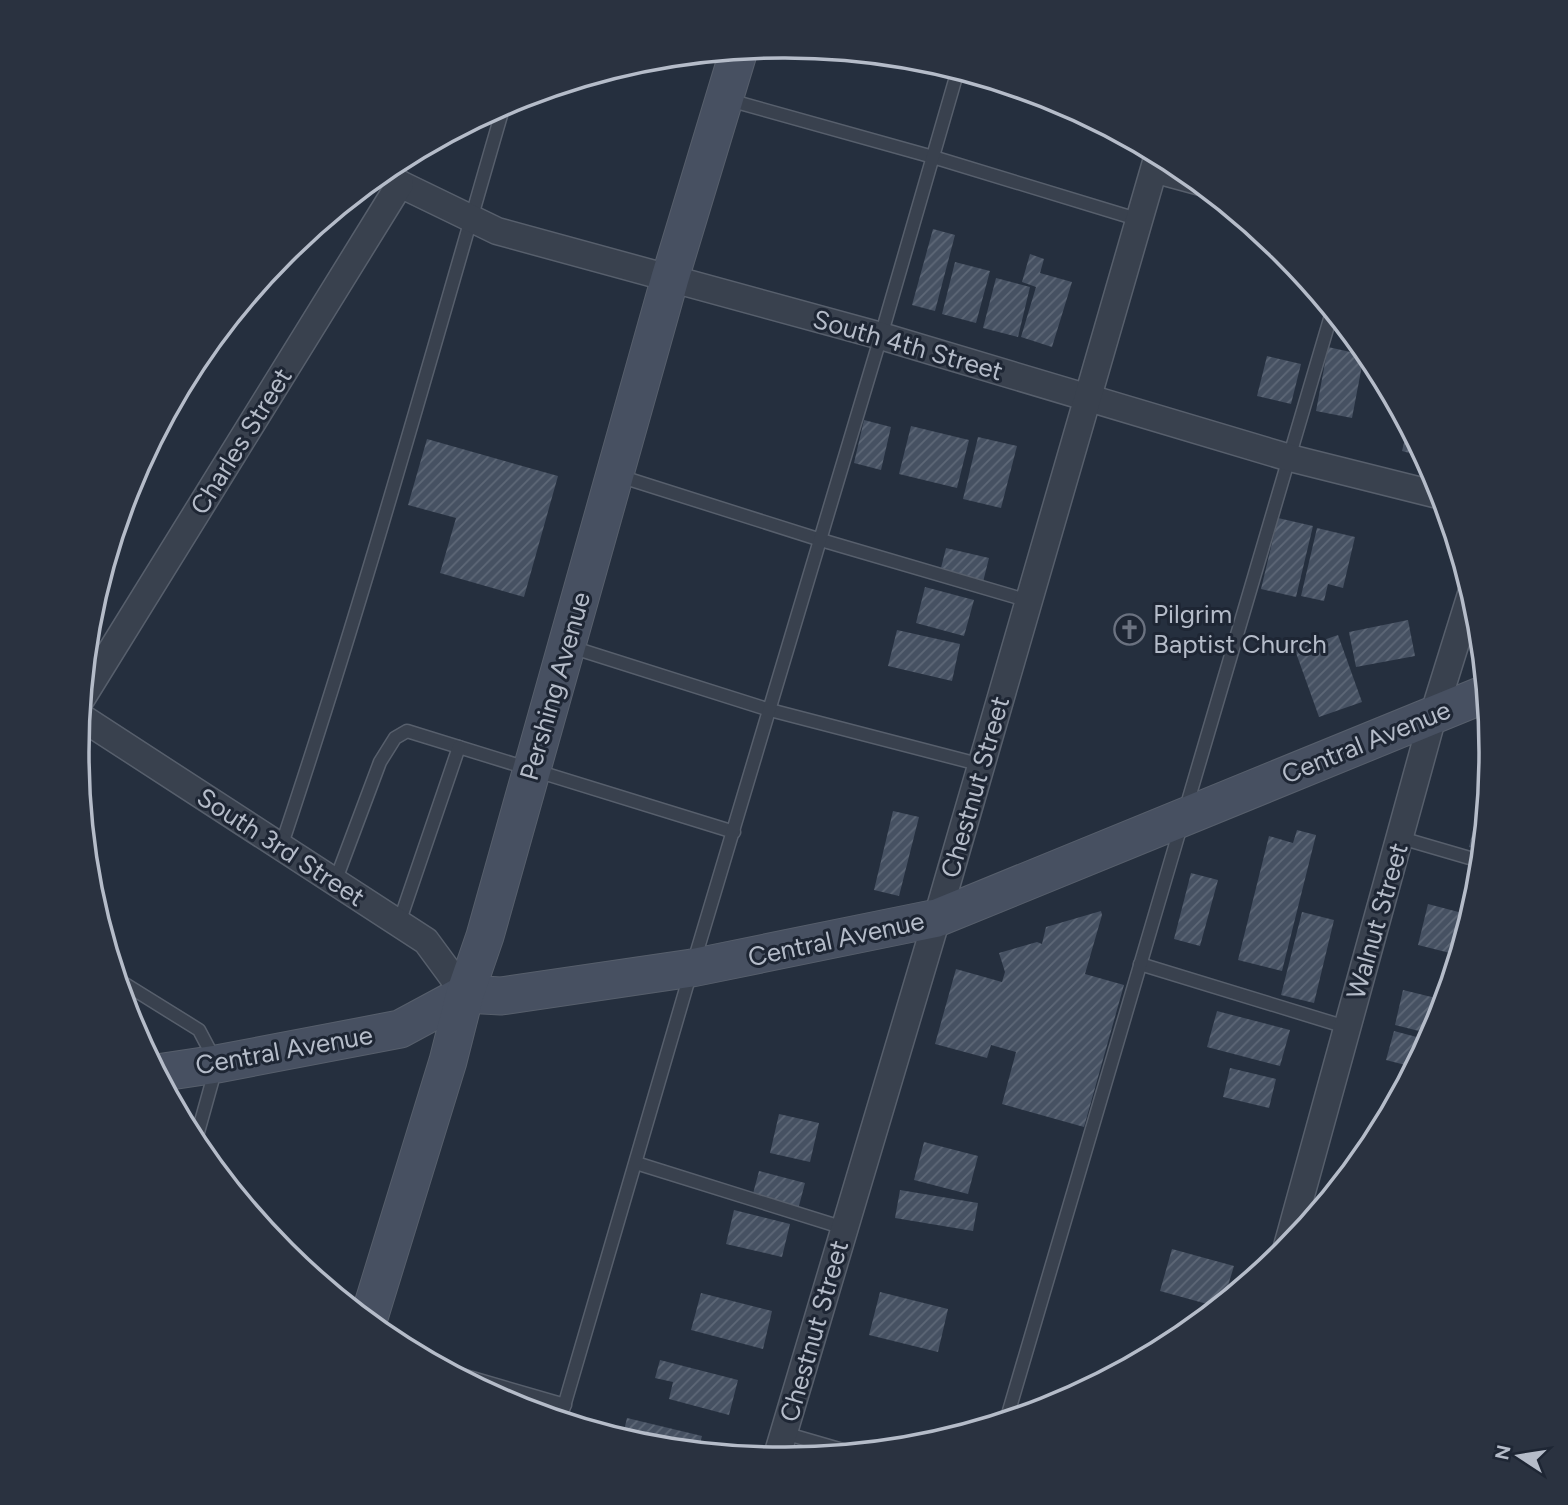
<svg xmlns="http://www.w3.org/2000/svg" width="1568" height="1505" viewBox="0 0 1568 1505" font-family="Figtree,sans-serif">
	<defs>
		<pattern id="building-hatch" width="6" height="6" patternUnits="userSpaceOnUse" patternTransform="scale(1.75)"><rect width="6" height="6" fill="#465162"/><path d="M-1 1l2-2M0 6l6-6M5 7l2-2" fill="none" stroke="#5e6877"/></pattern>
	</defs>
	<rect width="100%" height="100%" fill="#252f3e"/>
	<g fill="url(#building-hatch)">
		<polygon points="933,229 955,235 935,311 912,305"/>
		<polygon points="1030,254 1044,259 1040,273 1072,282 1052,347 1021,337 1036,287 1022,282"/>
		<polygon points="955,262 990,271 976,323 942,314"/>
		<polygon points="996,278 1030,287 1018,337 983,328"/>
		<polygon points="1328,347 1364,355 1352,418 1316,411"/>
		<polygon points="1267,356 1301,364 1291,404 1257,396"/>
		<polygon points="864,420 891,427 881,470 854,463"/>
		<polygon points="911,426 969,440 957,488 899,474"/>
		<polygon points="1408,427 1424,457 1402,451"/>
		<polygon points="978,437 1017,446 1001,508 963,499"/>
		<polygon points="427,439 558,476 524,597 440,573 456,518 408,505"/>
		<polygon points="1278,518 1313,526 1296,597 1261,589"/>
		<polygon points="1317,528 1355,537 1343,588 1328,584 1324,601 1301,596"/>
		<polygon points="946,548 989,558 982,586 939,576"/>
		<polygon points="925,587 974,600 964,636 916,623"/>
		<polygon points="1408,620 1415,656 1356,667 1349,632"/>
		<polygon points="897,630 960,644 952,681 888,666"/>
		<polygon points="1338,635 1362,702 1319,717 1295,650"/>
		<polygon points="893,811 919,817 899,896 874,890"/>
		<polygon points="1475,822 1484,824 1481,850 1469,847"/>
		<polygon points="1297,830 1316,835 1282,971 1238,960 1269,836 1293,843"/>
		<polygon points="1191,873 1218,880 1200,946 1174,939"/>
		<polygon points="1428,904 1470,915 1458,955 1418,945"/>
		<polygon points="1101,911 1102,915 1085,974 1124,985 1084,1127 1002,1104 1016,1052 991,1045 987,1058 935,1044 956,969 1002,982 1005,972 999,953 1037,942 1042,944 1046,927"/>
		<polygon points="1302,912 1334,920 1314,1003 1281,995"/>
		<polygon points="1403,990 1444,1000 1431,1034 1395,1025"/>
		<polygon points="1217,1011 1290,1030 1280,1066 1207,1047"/>
		<polygon points="1394,1031 1428,1040 1413,1067 1386,1060"/>
		<polygon points="1230,1068 1276,1079 1269,1108 1223,1097"/>
		<polygon points="779,1114 819,1123 810,1162 770,1153"/>
		<polygon points="924,1142 978,1156 968,1194 914,1180"/>
		<polygon points="1358,1149 1367,1152 1354,1167"/>
		<polygon points="759,1171 805,1183 796,1217 750,1205"/>
		<polygon points="900,1190 978,1203 973,1231 895,1218"/>
		<polygon points="734,1210 790,1224 782,1257 726,1244"/>
		<polygon points="1172,1249 1234,1266 1223,1302 1218,1307 1160,1291"/>
		<polygon points="880,1292 948,1309 938,1352 869,1335"/>
		<polygon points="701,1293 772,1311 763,1349 691,1330"/>
		<polygon points="660,1360 738,1380 729,1415 669,1399 673,1382 655,1378"/>
		<polygon points="627,1418 702,1436 698,1451 646,1446 622,1439"/>
	</g>
	<g fill="none" stroke-linecap="round" stroke-linejoin="round">
		<defs>
			<g id="lane">
				<polyline points="729,100 933,157 1140,220"/>
				<polyline points="1152,176 1211,192"/>
				<polyline points="619,476 821,540 1029,601"/>
				<polyline points="571,647 770,710 982,765"/>
				<polyline points="1186,808 1332,312"/>
				<polyline points="1401,838 1480,861"/>
				<path d="M281,847C363,602 432,353 504,105"/>
				<polyline points="335,882 380,762 395,738 407,731 734,832"/>
				<polyline points="399,923 459,747"/>
				<polyline points="1140,964 1346,1027"/>
				<polyline points="117,979 199,1030 217,1064 195,1143"/>
				<polyline points="636,1163 844,1228"/>
				<polyline points="448,1371 565,1405"/>
				<polyline points="560,1420 692,968 881,336 958,70"/>
				<polyline points="1006,1421 1181,826"/>
				<polyline points="784,1433 853,1453"/>
			</g>
			<g id="street">
				<polyline points="383,171 400,184 497,231 881,336 1290,458 1442,496"/>
				<polyline points="82,698 400,184"/>
				<polyline points="81,717 426,941 465,994"/>
				<polyline points="1286,1250 1433,716 1471,594"/>
				<polyline points="776,1459 937,918 1158,155"/>
			</g>
			<g id="secondary">
				<polyline points="157,1073 217,1064 400,1029 465,994 501,996 692,968 937,918 1485,694"/>
				<polyline points="368,1321 448,1061 465,994 485,936 670,278 739,50"/>
			</g>
		</defs>
		<use href="#lane" stroke="#575f6c" stroke-width="15"/>
		<use href="#street" stroke="#575f6c" stroke-width="29"/>
		<use href="#secondary" stroke="#575f6c" stroke-width="39"/>
		<use href="#lane" stroke="#39414e" stroke-width="12"/>
		<use href="#street" stroke="#39414e" stroke-width="26"/>
		<use href="#secondary" stroke="#475061" stroke-width="37"/>
	</g>
	<defs>
		<symbol id="church-ring" viewBox="-11 -11 22 22"><circle r="9.5" fill="#1e2634" stroke="#6b7280" stroke-width="1.5"/><path d="M-1.2-6h2.4v3.5h3.3v2.4h-3.3V6h-2.4V-.1h-3.3v-2.4h3.3Z" fill="#6b7280"/></symbol>
	</defs>
	<g fill-rule="evenodd">
		<use href="#church-ring" x="1112" y="612" width="35" height="35"/>
	</g>
	<g text-anchor="middle" dominant-baseline="central" stroke-width="6" stroke-linejoin="round" paint-order="stroke">
		<g font-size="26" fill="#b5bcc9" stroke="#1e2634">
			<text transform="translate(908 345) rotate(16)">South 4th Street</text>
			<text transform="translate(241 441) rotate(-58)">Charles Street</text>
			<text transform="translate(555 686) rotate(-74)">Pershing Avenue</text>
			<text transform="translate(1366 742) rotate(-22)">Central Avenue</text>
			<text transform="translate(975 787) rotate(-74)">Chestnut Street</text>
			<text transform="translate(281 847) rotate(33)">South 3rd Street</text>
			<text transform="translate(1377 921) rotate(-74)">Walnut Street</text>
			<text transform="translate(836 939) rotate(-12)">Central Avenue</text>
			<text transform="translate(284 1050) rotate(-10)">Central Avenue</text>
			<text transform="translate(814 1331) rotate(-74)">Chestnut Street</text>
		</g>
		<g font-size="26" fill="#b5bcc9" stroke="#1e2634" text-anchor="start">
			<text x="1153" y="614">Pilgrim<tspan x="1153" dy="30">Baptist Church</tspan></text>
		</g>
	</g>
	<path d="M0 0H1568V1505H0ZM783 58H785A694 694 0 0 1 1479 752V753A694 694 0 0 1 785 1447H783A694 694 0 0 1 89 753V752A694 694 0 0 1 783 58Z" fill="#2a3240" fill-rule="evenodd"/>
	<path fill="none" stroke="#b5bcc9" stroke-width="3.5" d="M783 58H785A694 694 0 0 1 1479 752V753A694 694 0 0 1 785 1447H783A694 694 0 0 1 89 753V752A694 694 0 0 1 783 58Z"/>
	<g transform="translate(1519 1456) rotate(282)" stroke="#1e2634" stroke-width="5" paint-order="stroke">
	<path d="M0-5L12 26L0 18L-12 26Z" fill="#b5bcc9"/>
	<text y="-10" font-size="19" font-weight="bold" text-anchor="middle" fill="#b5bcc9">N</text>
	</g>
</svg>
